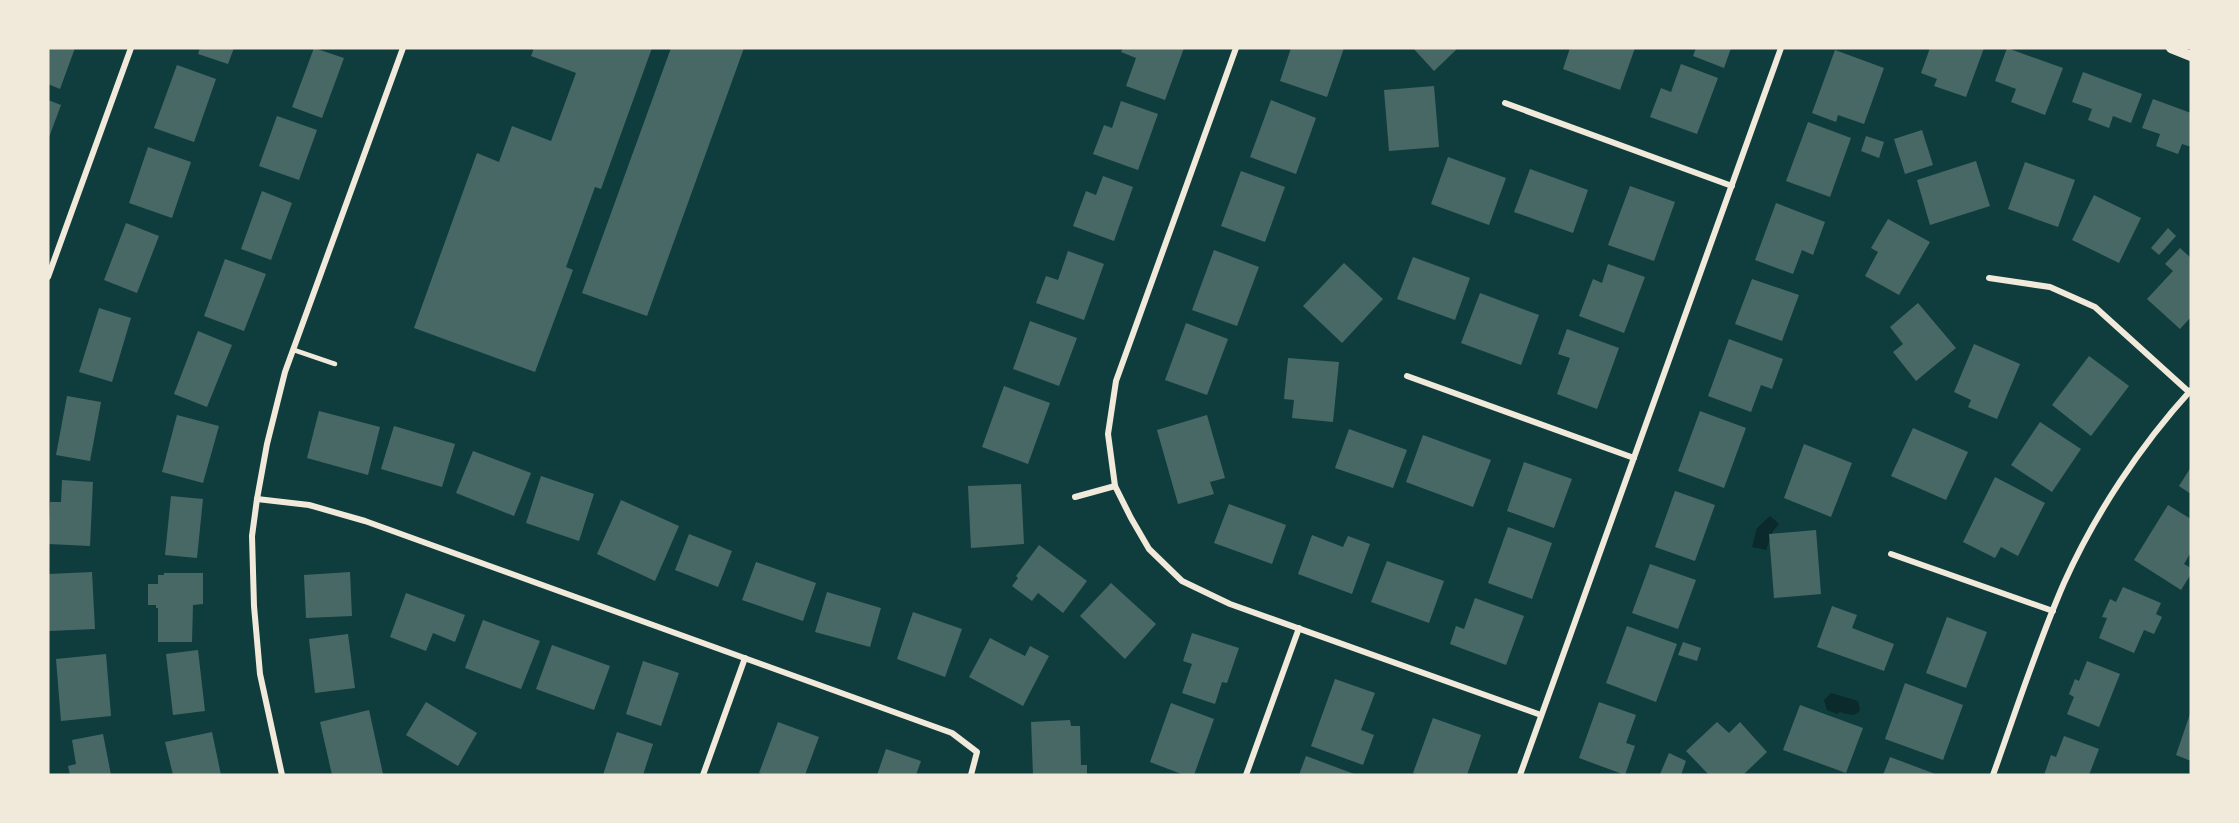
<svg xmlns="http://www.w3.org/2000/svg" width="2239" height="823" viewBox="0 0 2239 823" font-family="Commissioner,sans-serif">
	<rect width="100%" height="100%" fill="#0f3d3e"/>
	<g fill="#0a2a2b">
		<polygon points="1770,516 1779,524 1773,531 1766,550 1752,547 1757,528"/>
		<path d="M1831,693L1858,701L1860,710C1855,718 1848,714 1840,712L1837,714L1827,710L1824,700Z"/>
	</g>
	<g fill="#486865">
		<polygon points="48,48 75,48 60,89 48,84"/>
		<polygon points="200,48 234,48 228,64 198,54"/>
		<polygon points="314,48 344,58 322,118 292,107"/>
		<polygon points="534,48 652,48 601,189 595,187 566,267 573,270 535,372 414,328 477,153 499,162 512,126 551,141 576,73 531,56"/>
		<polygon points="671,48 744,48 647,316 582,293"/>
		<polygon points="1123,48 1184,48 1165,100 1126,86 1136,58 1121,52"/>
		<polygon points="1291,48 1344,48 1327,97 1280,81"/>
		<polygon points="1413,48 1458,48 1434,71"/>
		<polygon points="1570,48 1635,48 1620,90 1563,69"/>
		<polygon points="1696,48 1731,48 1724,68 1693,56"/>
		<polygon points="1930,48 1984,48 1966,97 1934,86 1937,79 1921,73"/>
		<polygon points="2007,48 2063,68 2045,115 2011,102 2016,89 1995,81"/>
		<polygon points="1835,50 1884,68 1864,124 1838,115 1836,122 1812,113"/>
		<polygon points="1681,64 1718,78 1697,134 1650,117 1661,88 1671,92"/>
		<polygon points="177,65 216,79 194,142 154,128"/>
		<polygon points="2083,72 2142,94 2131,123 2113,116 2109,128 2088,120 2092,109 2072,102"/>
		<polygon points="1434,86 1439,147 1389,151 1384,90"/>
		<polygon points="2153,99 2191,113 2191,147 2182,144 2178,154 2156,146 2160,134 2142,128"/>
		<polygon points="48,100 61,105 48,140"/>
		<polygon points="1271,100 1316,118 1296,174 1250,157"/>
		<polygon points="1121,101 1158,114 1138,170 1093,154 1104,125 1112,128"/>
		<polygon points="277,116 317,130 299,180 259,166"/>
		<polygon points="1808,122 1851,138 1830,197 1786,181"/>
		<polygon points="1922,130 1933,165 1905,174 1894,139"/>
		<polygon points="1866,136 1884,142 1879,158 1861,151"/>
		<polygon points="148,147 191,162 172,218 129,203"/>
		<polygon points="1448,157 1506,178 1489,225 1431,204"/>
		<polygon points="1976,161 1990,206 1930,225 1917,180"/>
		<polygon points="2025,162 2075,180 2058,227 2008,209"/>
		<polygon points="1530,169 1588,190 1573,233 1514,212"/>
		<polygon points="1241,171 1285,187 1265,242 1221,226"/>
		<polygon points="1103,176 1133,187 1114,241 1073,226 1086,191 1096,195"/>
		<polygon points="1630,186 1675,202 1654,261 1608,245"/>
		<polygon points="262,191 292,203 271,260 241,249"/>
		<polygon points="2094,195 2141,218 2119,263 2072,240"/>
		<polygon points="1776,203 1825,222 1813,255 1802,250 1793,274 1755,260"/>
		<polygon points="1888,219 1930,242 1899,295 1865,276 1878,252 1871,248"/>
		<polygon points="126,223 159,236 137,293 104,280"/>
		<polygon points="2168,228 2176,236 2159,255 2151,248"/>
		<polygon points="2180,248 2191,258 2191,317 2180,329 2147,299 2173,271 2165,264"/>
		<polygon points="1214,250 1259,267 1237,326 1192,310"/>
		<polygon points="1068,251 1104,264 1084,320 1036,303 1046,276 1058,280"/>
		<polygon points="1413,257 1470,278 1455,320 1397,299"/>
		<polygon points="225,259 266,274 244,331 204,316"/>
		<polygon points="1344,263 1383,299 1342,343 1303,306"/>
		<polygon points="1608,264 1645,277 1624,333 1579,316 1593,279 1602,283"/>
		<polygon points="1752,279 1799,295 1782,341 1735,324"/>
		<polygon points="1480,293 1539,315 1521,365 1461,343"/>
		<polygon points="1918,303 1956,348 1916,381 1893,352 1903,344 1890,327"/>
		<polygon points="99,308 131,318 112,382 79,372"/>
		<polygon points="1030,321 1077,338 1059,386 1013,369"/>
		<polygon points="1186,323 1228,339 1207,395 1165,380"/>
		<polygon points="1567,329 1619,348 1597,409 1557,394 1570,358 1558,354"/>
		<polygon points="198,331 232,345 207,407 174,394"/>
		<polygon points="1729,339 1783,359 1772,389 1761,385 1751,412 1708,396"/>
		<polygon points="1974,344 2020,364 1997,419 1968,407 1971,400 1954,392"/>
		<polygon points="2089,356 2129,386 2091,436 2052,405"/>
		<polygon points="1288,358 1339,362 1333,422 1292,418 1294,400 1284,399"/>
		<polygon points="1004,386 1050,403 1028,464 982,447"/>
		<polygon points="67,396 101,402 90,461 56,455"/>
		<polygon points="319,411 380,427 368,475 307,458"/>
		<polygon points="1700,411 1746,428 1724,488 1678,471"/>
		<polygon points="177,415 219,426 203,483 162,472"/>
		<polygon points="1207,415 1225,478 1210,482 1214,494 1178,504 1157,430"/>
		<polygon points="2040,422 2081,449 2052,492 2011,465"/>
		<polygon points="394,426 455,444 442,487 381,469"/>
		<polygon points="1913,428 1968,452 1946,500 1891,476"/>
		<polygon points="1349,429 1407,450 1393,488 1335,468"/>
		<polygon points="1423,435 1491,460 1473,507 1406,482"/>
		<polygon points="1804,444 1852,463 1831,517 1784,498"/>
		<polygon points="473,451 531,473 514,516 456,493"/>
		<polygon points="1524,462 1572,479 1554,528 1507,511"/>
		<polygon points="2191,467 2191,494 2179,486"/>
		<polygon points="541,476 594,494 579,541 526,523"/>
		<polygon points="1995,477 2045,503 2018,556 2001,547 1995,558 1963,542"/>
		<polygon points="62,480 93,482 90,546 48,544 50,502 61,502"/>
		<polygon points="1021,484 1024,544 971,548 968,486"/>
		<polygon points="1675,491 1715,505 1695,561 1655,547"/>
		<polygon points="171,496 203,499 197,558 165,555"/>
		<polygon points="621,500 679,526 655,581 597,554"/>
		<polygon points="1229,504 1286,525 1272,564 1214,543"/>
		<polygon points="2168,505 2191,519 2191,552 2184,564 2191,568 2191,574 2181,590 2134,560"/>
		<polygon points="1508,527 1552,543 1532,599 1488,583"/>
		<polygon points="1816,530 1821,594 1774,598 1769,534"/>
		<polygon points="689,534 732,551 718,587 675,570"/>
		<polygon points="1312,535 1343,547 1348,536 1370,544 1352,594 1298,574"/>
		<polygon points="1039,545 1087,581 1063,613 1038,593 1032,601 1012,586 1018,578 1016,576"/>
		<polygon points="1387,561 1444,581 1429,623 1371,602"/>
		<polygon points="756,562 816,583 803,621 742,600"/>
		<polygon points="1650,564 1696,580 1678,629 1632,613"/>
		<polygon points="92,572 95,629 49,631 48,574"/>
		<polygon points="350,572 352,616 306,618 304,575"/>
		<polygon points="164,573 203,573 203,604 193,605 192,642 158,642 158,608 156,608 156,605 148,605 148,584 158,584 158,575 164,575"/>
		<polygon points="1111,583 1156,624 1125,659 1080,616"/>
		<polygon points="2123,587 2161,603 2156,614 2162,617 2154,634 2144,630 2134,653 2099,638 2107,618 2102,617 2110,599 2116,602"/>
		<polygon points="827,592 881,608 870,647 815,632"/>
		<polygon points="406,593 465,615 455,642 433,633 426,651 390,637"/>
		<polygon points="1475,598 1524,616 1506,665 1450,644 1456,626 1464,629"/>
		<polygon points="1832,606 1857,615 1852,628 1894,644 1884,671 1817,647"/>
		<polygon points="913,612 962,629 945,677 897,659"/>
		<polygon points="1947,617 1987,632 1966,688 1926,673"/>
		<polygon points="483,620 540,641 521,689 465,668"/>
		<polygon points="1627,626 1677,644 1656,702 1606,683"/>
		<polygon points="1192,633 1239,648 1227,683 1222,682 1215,704 1182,693 1192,664 1183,661"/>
		<polygon points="348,634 355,688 315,693 309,639"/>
		<polygon points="990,638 1025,656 1030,646 1049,656 1023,706 969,677"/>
		<polygon points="1683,642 1701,648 1697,661 1678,655"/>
		<polygon points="552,645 610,666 594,710 536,689"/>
		<polygon points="198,650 205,711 173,715 166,654"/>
		<polygon points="106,654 111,716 61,721 56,659"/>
		<polygon points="643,661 679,673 661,726 626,714"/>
		<polygon points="2087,661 2120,674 2099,727 2067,714 2074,697 2069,694 2075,679 2079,681"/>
		<polygon points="1335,679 1375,693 1361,730 1374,735 1363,765 1311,746"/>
		<polygon points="1905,683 1963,705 1943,760 1885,739"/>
		<polygon points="426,702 477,733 458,766 406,735"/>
		<polygon points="1599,702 1636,715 1626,743 1635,746 1625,775 1579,758"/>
		<polygon points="1171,703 1214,719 1194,775 1184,775 1150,762"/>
		<polygon points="1800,705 1863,728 1846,773 1783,750"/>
		<polygon points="369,710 383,774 332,775 320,722"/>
		<polygon points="2191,711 2191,761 2176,755"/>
		<polygon points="1433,718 1481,735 1467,775 1419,775 1413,773"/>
		<polygon points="1070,720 1071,726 1080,726 1081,765 1087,765 1087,775 1033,775 1031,722"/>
		<polygon points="778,722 819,737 805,775 765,775 759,773"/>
		<polygon points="1717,722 1729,733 1740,722 1767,752 1743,775 1709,775 1686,751"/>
		<polygon points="212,732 221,775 173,775 165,742"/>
		<polygon points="617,732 653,744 643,775 603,775"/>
		<polygon points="103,734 111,775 70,775 68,766 76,764 72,740"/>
		<polygon points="2064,736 2099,749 2089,775 2044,775 2051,755 2056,757"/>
		<polygon points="886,749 921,761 916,775 877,775"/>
		<polygon points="1669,753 1686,761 1681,775 1660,774"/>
		<polygon points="1306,756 1357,775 1299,775"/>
		<polygon points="1890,757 1938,775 1883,775"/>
	</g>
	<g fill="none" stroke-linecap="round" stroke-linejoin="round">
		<polyline stroke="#f1e9da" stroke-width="4.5" points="294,350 335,364"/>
		<g stroke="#f1e9da" stroke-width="6">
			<polyline points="1236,48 1116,381 1108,434 1115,486 1131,518 1149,549 1182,581 1230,604 1541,715"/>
			<polyline points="1505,103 1732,186"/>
			<polyline points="48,277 131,48"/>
			<polyline points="1989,278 2050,287 2095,307 2189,392"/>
			<polyline points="1407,376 1634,458"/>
			<polyline points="1075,497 1115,486"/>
			<polyline points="257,499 309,505 365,521 952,733 977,752 971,775"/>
			<polyline points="1891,554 2053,611"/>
			<polyline points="282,775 260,674 254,606 252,536 257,499 267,444 285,372 403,48"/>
			<polyline points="703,775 745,658"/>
			<polyline points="1246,775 1299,628"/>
			<polyline points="1520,775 1781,48"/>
			<path d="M1993,775C2016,711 2037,645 2064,583C2095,514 2140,446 2191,390"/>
		</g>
		<polyline stroke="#f1e9da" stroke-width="10" points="2171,48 2191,56"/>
	</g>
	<rect width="2239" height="823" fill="none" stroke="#f1e9da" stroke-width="99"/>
</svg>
